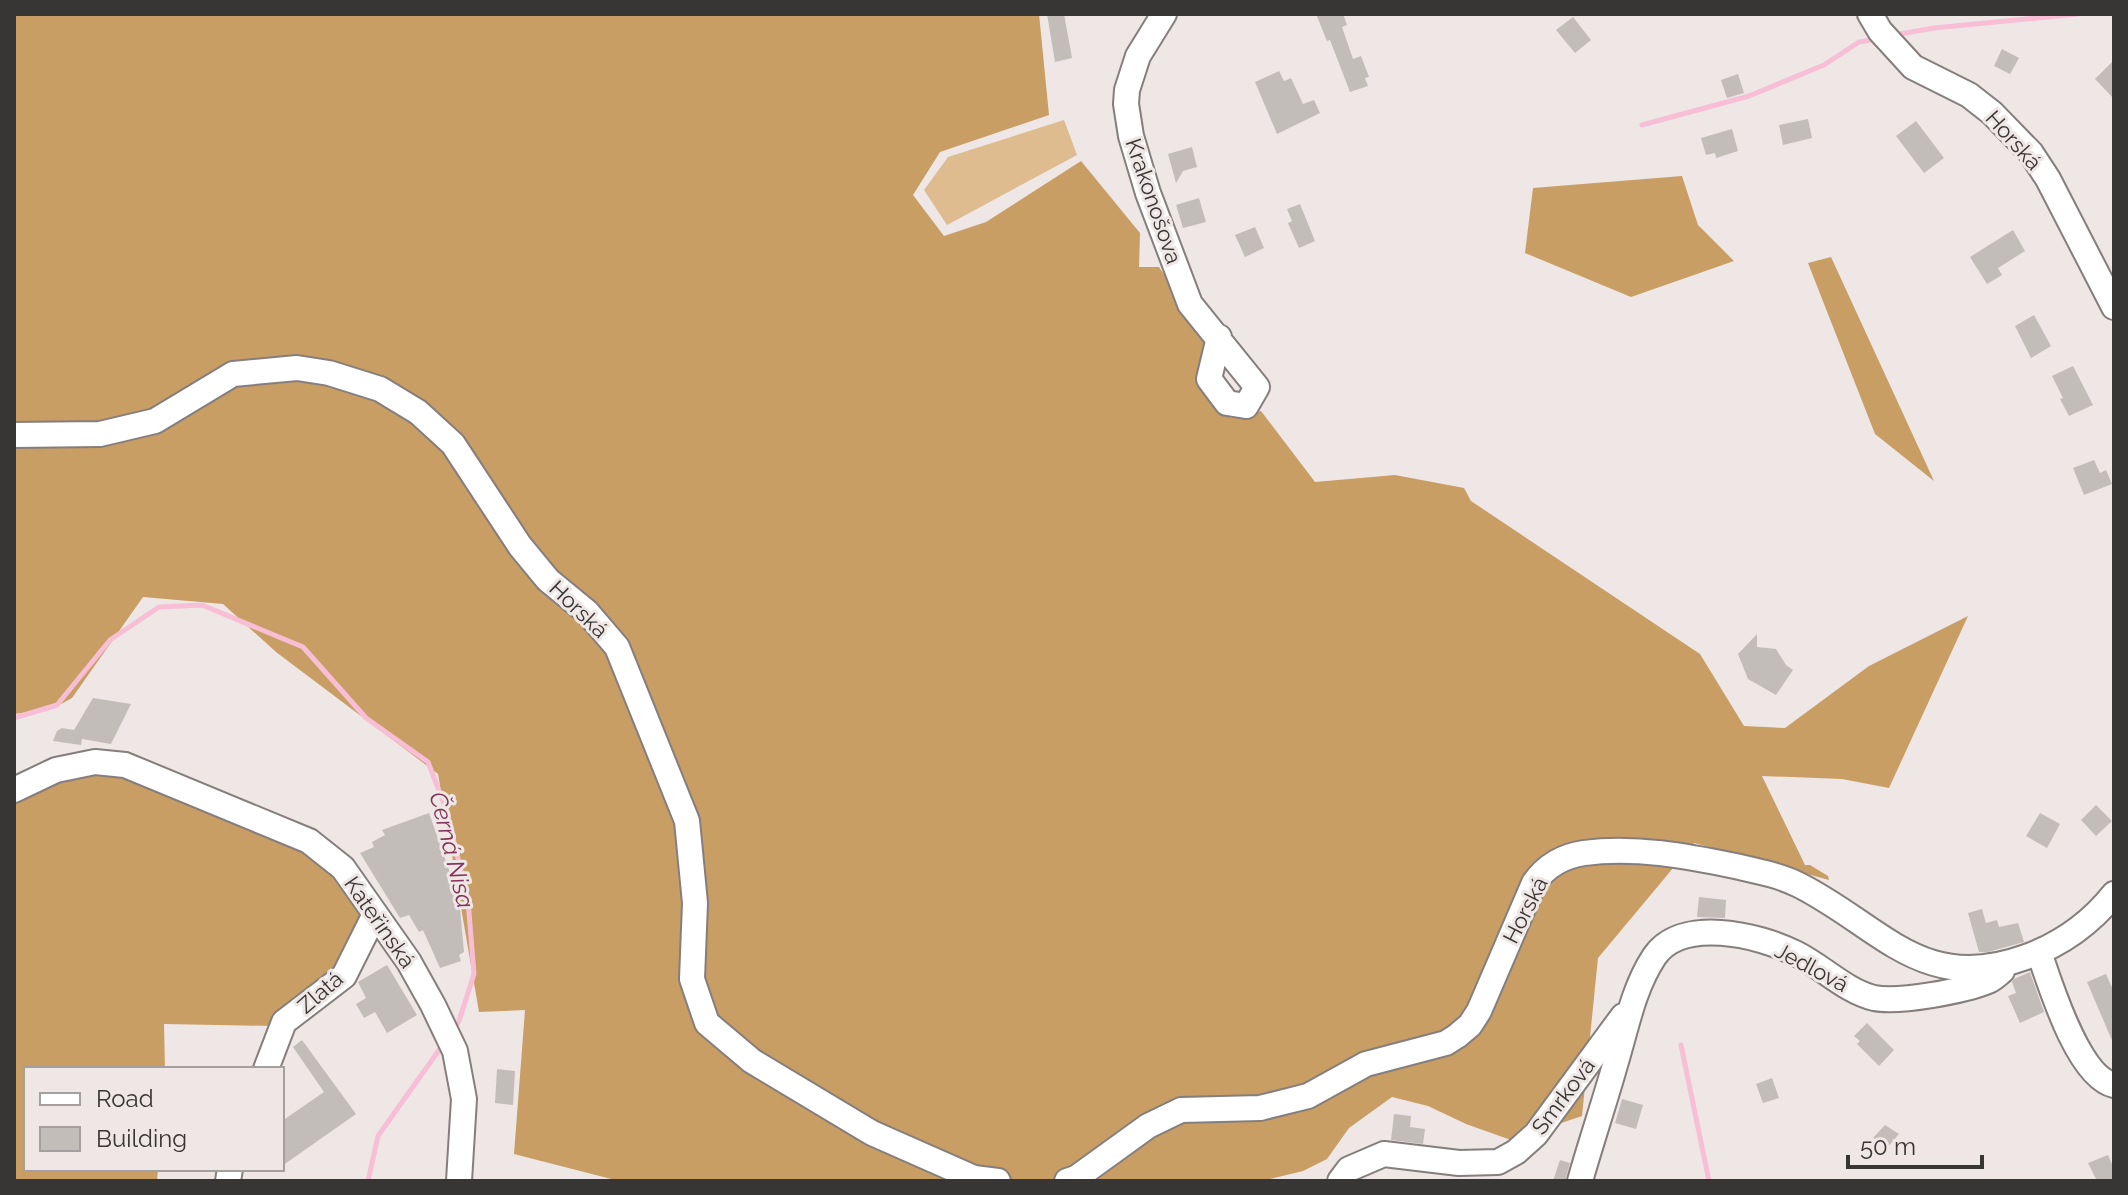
<svg xmlns="http://www.w3.org/2000/svg" width="2128" height="1195" viewBox="0 0 2128 1195" font-family="Raleway,sans-serif">
	<rect width="100%" height="100%" fill="#eee7e5"/>
	<polygon fill="#debc8f" points="1064,120 1077,155 947,225 924,190 948,157"/>
	<g fill="#c99e64">
		<polygon points="14,14 1039,14 1049,115 940,152 913,195 944,236 986,222 1081,161 1140,233 1139,267 1159,267 1204,334 1205,387 1231,418 1261,411 1315,482 1395,475 1464,488 1471,501 1700,654 1744,726 1785,728 1869,666 1968,616 1889,788 1842,779 1762,776 1805,865 1810,865 1828,876 1829,880 1694,843 1598,958 1582,1116 1511,1140 1466,1124 1428,1106 1392,1097 1349,1128 1327,1159 1303,1171 1262,1181 619,1181 514,1154 525,1010 479,1012 438,774 276,652 223,604 143,597 72,698 52,709 14,714"/>
		<polygon points="1682,176 1698,225 1734,261 1631,297 1525,253 1533,188"/>
		<polygon points="1831,257 1934,481 1875,434 1808,263"/>
		<polygon points="95,772 123,774 304,849 336,875 362,906 355,944 339,973 276,1026 164,1024 165,1069 26,1069 26,1169 158,1169 157,1181 14,1181 14,800 59,779"/>
	</g>
	<g fill="none" stroke-linecap="round" stroke-linejoin="round">
		<g stroke="#f7bed6" stroke-width="5">
			<polyline points="1894,35 1934,28 2078,14"/>
			<polyline points="1642,125 1749,96 1824,65 1859,42 1876,39"/>
			<polyline points="14,718 57,705 110,640 159,607 202,605 303,647 366,718 428,762 446,809 468,900 474,974 459,1021 454,1029"/>
			<polyline points="1681,1045 1709,1181"/>
			<polyline points="368,1181 378,1136 444,1043"/>
		</g>
	</g>
	<g fill="#c3bdba">
		<polygon points="1047,14 1064,14 1072,58 1055,62"/>
		<polygon points="1316,14 1343,14 1347,25 1342,27 1353,59 1361,56 1369,77 1365,78 1368,86 1350,92 1330,40 1327,41"/>
		<polygon points="1573,17 1591,40 1575,53 1556,30"/>
		<polygon points="2002,49 2019,58 2010,74 1994,66"/>
		<polygon points="2114,60 2114,99 2095,79"/>
		<polygon points="1279,71 1284,81 1291,78 1303,104 1314,100 1320,113 1277,134 1255,82"/>
		<polygon points="1738,74 1744,93 1727,98 1721,80"/>
		<polygon points="1808,119 1812,138 1783,145 1779,125"/>
		<polygon points="1916,121 1944,158 1924,173 1896,136"/>
		<polygon points="1732,129 1738,151 1716,158 1715,153 1706,155 1701,138"/>
		<polygon points="1192,147 1197,167 1183,171 1176,183 1168,154"/>
		<polygon points="1199,198 1206,222 1183,228 1176,205"/>
		<polygon points="1300,204 1315,241 1299,248 1288,223 1292,221 1287,209"/>
		<polygon points="1255,227 1264,248 1245,257 1235,235"/>
		<polygon points="2013,230 2025,251 1998,268 2002,275 1987,284 1970,257"/>
		<polygon points="2034,315 2051,346 2031,358 2015,326"/>
		<polygon points="2073,366 2093,405 2069,416 2060,399 2063,398 2052,376"/>
		<polygon points="2094,460 2100,473 2106,470 2112,484 2084,495 2073,468"/>
		<polygon points="1757,634 1757,647 1776,649 1786,665 1793,670 1776,695 1748,679 1738,654"/>
		<polygon points="93,698 131,704 111,744 82,739 81,745 53,741 57,731 62,728 74,730"/>
		<polygon points="2096,805 2112,821 2096,836 2081,820"/>
		<polygon points="429,813 459,898 464,952 459,955 461,961 440,968 423,930 419,932 409,915 400,918 360,853 374,847 372,842 385,835 382,830"/>
		<polygon points="2040,813 2060,824 2047,848 2026,836"/>
		<polygon points="1699,897 1726,900 1725,918 1697,917"/>
		<polygon points="1982,909 1986,923 1997,920 1999,927 2018,923 2024,942 1988,952 1979,952 1968,913"/>
		<polygon points="387,965 417,1015 387,1033 375,1012 364,1018 356,1004 366,998 358,982"/>
		<polygon points="2030,972 2044,1012 2020,1023 2008,996 2016,993 2012,982 2014,979"/>
		<polygon points="2106,974 2114,992 2114,1045 2087,982"/>
		<polygon points="1867,1023 1894,1050 1879,1066 1857,1044 1860,1041 1854,1036"/>
		<polygon points="302,1040 356,1114 282,1166 282,1121 324,1092 293,1047"/>
		<polygon points="497,1069 515,1071 513,1105 495,1103"/>
		<polygon points="1772,1078 1779,1098 1763,1103 1756,1084"/>
		<polygon points="1622,1099 1643,1105 1636,1129 1615,1123"/>
		<polygon points="1394,1114 1411,1116 1410,1127 1425,1129 1423,1144 1391,1140"/>
		<polygon points="1885,1125 1899,1134 1887,1148 1873,1138"/>
		<polygon points="2108,1155 2114,1169 2114,1181 2097,1181 2088,1163"/>
		<polygon points="1560,1160 1570,1163 1565,1181 1553,1181"/>
	</g>
	<g fill="none" stroke-linecap="round" stroke-linejoin="round">
		<defs>
			<g id="minor">
				<polyline points="1164,14 1138,56 1127,90 1126,104 1131,136 1148,193 1190,304 1257,387 1246,406 1227,403 1209,379 1219,337"/>
				<polyline points="1870,14 1880,31 1913,67 1969,95 1992,113 2031,153 2048,179 2114,307"/>
				<polyline points="14,435 100,434 155,421 233,374 297,368 329,373 380,389 418,412 453,444 520,546 548,580 587,612 617,647 687,821 695,903 692,979 707,1023 752,1061 872,1133 974,1178 998,1181"/>
				<polyline points="14,790 56,770 95,762 125,765 309,841 343,868 409,962 433,1005 455,1051 464,1099 459,1181"/>
				<path d="M2039,952C2050,984 2078,1077 2114,1085"/>
				<polyline points="266,1069 284,1022 344,976 375,914"/>
				<polyline points="228,1181 230,1169"/>
				<path d="M1067,1181L1076,1178L1148,1126L1181,1110L1260,1108L1308,1096L1366,1064L1446,1043L1457,1036L1470,1025L1479,1011L1534,883C1546,866 1563,856 1584,853C1634,846 1687,856 1735,866C1757,871 1779,875 1799,885C1882,927 1922,995 2026,957C2062,944 2090,924 2114,894"/>
				<polyline points="1340,1181 1349,1169 1384,1154 1459,1163 1498,1162 1516,1152 1536,1134 1623,1016"/>
				<path d="M1580,1181C1591,1142 1604,1104 1615,1065C1626,1029 1633,989 1654,957C1681,916 1759,935 1795,953C1822,966 1845,991 1874,998C1899,1003 1964,991 1988,981C1993,979 1997,975 2002,971"/>
			</g>
		</defs>
		<use href="#minor" stroke="#857e7d" stroke-width="28"/>
		<use href="#minor" stroke="#fff" stroke-width="24"/>
	</g>
	<g text-anchor="middle" dominant-baseline="central" stroke-width="6" stroke-linejoin="round" paint-order="stroke">
		<g font-size="22" fill="#383535" stroke="#eee7e5">
			<text transform="translate(2014 140) rotate(48)">Horská</text>
			<text transform="translate(1154 201) rotate(71)">Krakonošova</text>
			<text transform="translate(579 609) rotate(44)">Horská</text>
			<text transform="translate(1525 910) rotate(-63)">Horská</text>
			<text transform="translate(380 922) rotate(55)">Kateřinská</text>
			<text transform="translate(1812 967) rotate(28)">Jedlová</text>
			<text transform="translate(320 992) rotate(-41)">Zlatá</text>
			<text transform="translate(1563 1096) rotate(-53)">Smrková</text>
		</g>
		<g font-size="24" font-style="italic" fill="#83325a" stroke="#eee7e5">
			<text transform="translate(452 850) rotate(76)">Černá Nisa</text>
		</g>
	</g>
	<rect width="2128" height="1195" fill="none" stroke="#383535" stroke-width="32"/>
	<rect x="24" y="1067" width="260" height="104" fill="#eee7e5" stroke="#a5a09f" stroke-width="2"/>
	<rect x="40" y="1093" width="40" height="12" fill="#ffffff" stroke="#a5a09f" stroke-width="2"/>
	<text x="96" y="1107" font-size="24" fill="#383535">Road</text>
	<rect x="40" y="1127" width="40" height="24" fill="#c3bdba" stroke="#a5a09f" stroke-width="2"/>
	<text x="96" y="1147" font-size="24" fill="#383535">Building</text>
	<path d="M1848 1155v12h134v-12" fill="none" stroke="#383535" stroke-width="4"/>
	<text x="1860" y="1155" font-size="24" fill="#383535" stroke="#eee7e5" stroke-width="6" paint-order="stroke">50 m</text>
</svg>
